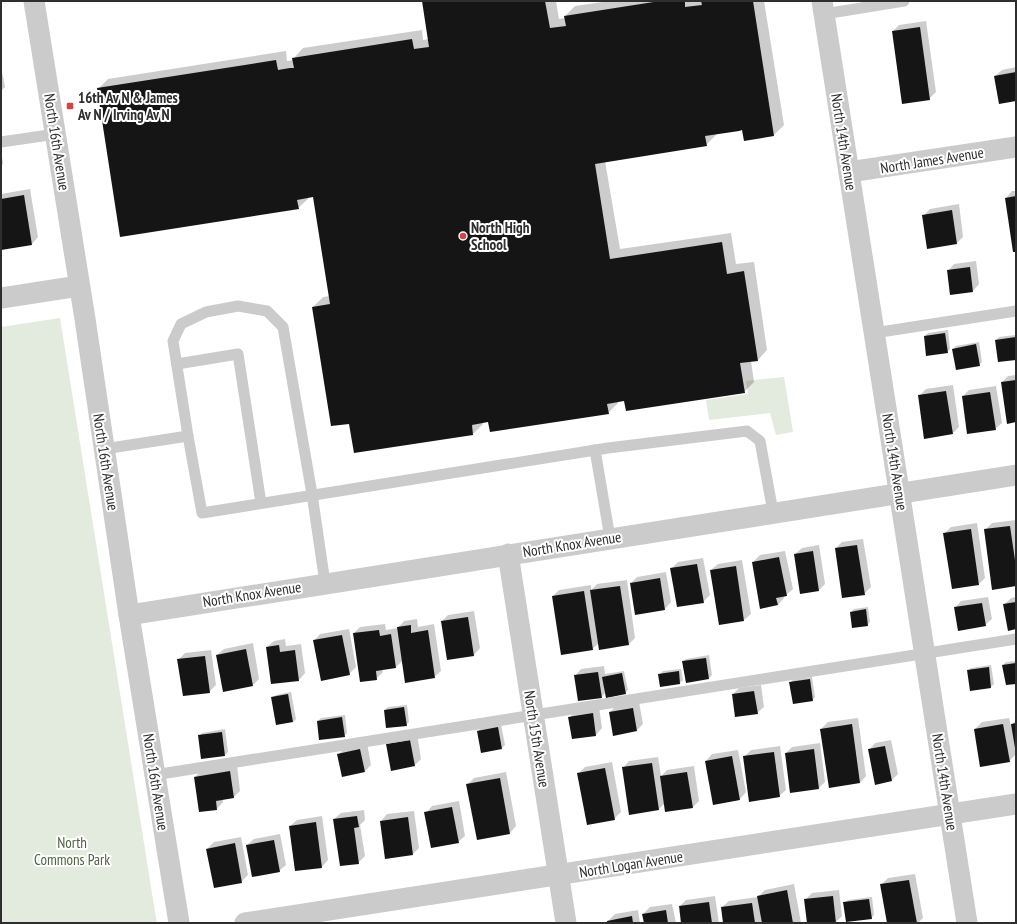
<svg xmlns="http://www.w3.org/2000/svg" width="1017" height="924" viewBox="0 0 1017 924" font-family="'PT Sans Narrow',sans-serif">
	<rect width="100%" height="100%" fill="#fff"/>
	<g fill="#e3eade">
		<polygon points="60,318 155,912 157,923 1,923 1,327"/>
		<polygon points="784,377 793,432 776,435 770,413 709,420 706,400 748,394 746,381"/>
	</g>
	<g fill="#0003">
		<polygon points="423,1 556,1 559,19 566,18 565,16 575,6 609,1 764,1 784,125 774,135 745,140 743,129 716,133 716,135 706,145 605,161 620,249 731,233 736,264 754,262 767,350 758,360 751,361 754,382 744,392 625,400 618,401 618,403 608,413 482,422 483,424 473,434 350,422 313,307 323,297 330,296 314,196 308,197 308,199 298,208 98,89 108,79 286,51 287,61 294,60 294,58 303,48 422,30 423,40 429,39"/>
		<polygon points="926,21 936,92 929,99 893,31 899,25"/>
		<polygon points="1,67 5,87 1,91"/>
		<polygon points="1016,67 1016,100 995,76 1002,70"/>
		<polygon points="1,149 3,164 1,166"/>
		<polygon points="30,189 38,237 32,244 1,249 1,194"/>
		<polygon points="1012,191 1016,191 1016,251 1006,198"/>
		<polygon points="959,204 963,237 957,243 924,215 930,209"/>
		<polygon points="976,261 979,284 973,291 948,271 954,264"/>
		<polygon points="948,330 950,349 947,352 925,336 928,333"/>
		<polygon points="1016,335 1016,359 996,340 999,337"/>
		<polygon points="979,342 982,362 979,365 953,349 956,346"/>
		<polygon points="1016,375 1016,421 1002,382 1008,376"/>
		<polygon points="953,385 959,427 953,433 919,396 926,389"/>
		<polygon points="996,386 1002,423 995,429 963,396 969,390"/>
		<polygon points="1016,520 1016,585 985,530 992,523"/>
		<polygon points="977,523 985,578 979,584 944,534 951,527"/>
		<polygon points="863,539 871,587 864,594 836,548 842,542"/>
		<polygon points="819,545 825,584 818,591 795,554 802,548"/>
		<polygon points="785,551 793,589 786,595 784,596 784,598 778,605 753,562 760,555"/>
		<polygon points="703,558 710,595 703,602 671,569 678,562"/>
		<polygon points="742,560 751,614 744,620 719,624 711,570 718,564"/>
		<polygon points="666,572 671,602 665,609 631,583 637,577"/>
		<polygon points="627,580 635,638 629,644 599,643 592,649 553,596 559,590 591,585 591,590 597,584"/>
		<polygon points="988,597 992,619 985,625 955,608 961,601"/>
		<polygon points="1016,597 1016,628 1004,605 1011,598"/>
		<polygon points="868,607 870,622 867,625 851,612 854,609"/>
		<polygon points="474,611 480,648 474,655 442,621 448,615"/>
		<polygon points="417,619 418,627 434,624 441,671 434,677 402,661 396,667 382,669 383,672 376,679 354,633 360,627 385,624 386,630 398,628 404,621"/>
		<polygon points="349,629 356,667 349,674 314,641 320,634"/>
		<polygon points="285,639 286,646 301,644 305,673 299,680 267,647 274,641"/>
		<polygon points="253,643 259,679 253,685 217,655 224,649"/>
		<polygon points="211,650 216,685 209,692 178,660 185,653"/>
		<polygon points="709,655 712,675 709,678 686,681 683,662 686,659"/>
		<polygon points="1016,661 1016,683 1003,665 1006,662"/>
		<polygon points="991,665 994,684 991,687 971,690 968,671 971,668"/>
		<polygon points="604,666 605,674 624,671 628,690 625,693 606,692 601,697 575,676 581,669"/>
		<polygon points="681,669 683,680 680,683 660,674 663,671"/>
		<polygon points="812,677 815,697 812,700 791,682 794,679"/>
		<polygon points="761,685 764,707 757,713 733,694 739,688"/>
		<polygon points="291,692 296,719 293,722 277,724 272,698 276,695"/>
		<polygon points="639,702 643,724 637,730 614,734 610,712 616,706"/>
		<polygon points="407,705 409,722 406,725 385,710 388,707"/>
		<polygon points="599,707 602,728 596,735 570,717 576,711"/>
		<polygon points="345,715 347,733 344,736 318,721 321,718"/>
		<polygon points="858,718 866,776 860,783 821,729 828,722"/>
		<polygon points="1009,718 1011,726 1016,720 1016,754 1009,761 975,729 982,722"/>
		<polygon points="501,724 505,745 502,748 482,752 478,731 481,728"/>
		<polygon points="225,729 228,752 225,755 199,736 202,733"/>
		<polygon points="417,734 421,759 415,765 387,744 394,738"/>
		<polygon points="891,740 898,774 892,780 869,750 875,743"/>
		<polygon points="367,743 371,765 365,771 339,754 345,748"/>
		<polygon points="820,743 825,782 819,788 786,753 792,747"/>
		<polygon points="780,746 786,790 779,796 744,757 751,750"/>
		<polygon points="738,750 746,792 740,799 706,761 712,754"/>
		<polygon points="658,757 661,776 667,770 694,766 699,801 692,808 665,803 659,809 623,768 629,761"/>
		<polygon points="612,762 621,812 614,819 578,774 585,767"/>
		<polygon points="237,765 240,791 234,797 223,799 223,802 217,809 195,777 202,770"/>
		<polygon points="506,772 516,826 510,833 478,839 467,785 474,778"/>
		<polygon points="459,801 465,836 458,842 426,813 432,806"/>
		<polygon points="364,810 365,820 360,825 365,856 358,863 334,819 341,813"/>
		<polygon points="414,811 419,848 413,854 381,821 387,814"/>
		<polygon points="322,816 328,860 322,867 296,870 290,826 297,820"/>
		<polygon points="280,834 286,865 279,871 247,845 254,839"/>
		<polygon points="241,837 248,875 241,882 207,849 214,842"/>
		<polygon points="915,874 923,918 918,923 888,923 881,885 888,878"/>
		<polygon points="794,884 801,923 724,923 722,907 729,901 758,897 765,890"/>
		<polygon points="839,890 842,916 836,922 808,923 805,900 812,893"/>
		<polygon points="715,896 719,923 682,923 680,906 686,900"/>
		<polygon points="872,897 874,915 871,918 845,903 848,900"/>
		<polygon points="672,904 676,923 645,923 643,914 650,907"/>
		<polygon points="638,910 640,923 608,923 608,921 615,914"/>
	</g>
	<g fill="#151515">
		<polygon points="422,1 545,1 550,28 566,26 564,16 660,1 685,1 685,7 702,5 701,1 753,1 774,136 744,141 742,130 739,131 705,136 707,146 595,164 610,259 722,242 727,274 744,271 758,361 740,363 745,393 626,411 624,401 607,404 609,414 490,432 488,422 472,425 473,435 354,453 349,424 331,426 312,307 330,304 313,197 297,200 299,209 120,237 97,88 276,60 278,70 290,68 294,68 292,58 412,39 414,49 429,47"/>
		<polygon points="920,27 930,100 902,104 892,31"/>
		<polygon points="1016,72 1016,101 999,104 994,76"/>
		<polygon points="24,195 32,245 1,250 1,199"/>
		<polygon points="1016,196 1016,252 1013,252 1005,198"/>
		<polygon points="952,210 957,244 927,249 922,215"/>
		<polygon points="970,267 973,292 950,295 947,270"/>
		<polygon points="945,333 948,353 926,356 924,336"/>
		<polygon points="1016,337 1016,360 998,362 995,340"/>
		<polygon points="976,344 980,366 956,370 952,349"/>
		<polygon points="1016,380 1016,422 1007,424 1001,382"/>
		<polygon points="946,391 953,434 924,439 918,395"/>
		<polygon points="990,392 996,430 967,434 962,396"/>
		<polygon points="1010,526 1016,567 1016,586 992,590 984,529"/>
		<polygon points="971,529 979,585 952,589 943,533"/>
		<polygon points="857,545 865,595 842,598 835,548"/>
		<polygon points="813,551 819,591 800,594 794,554"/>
		<polygon points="779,557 787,596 776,598 778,605 760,609 752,562"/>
		<polygon points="697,564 704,603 677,607 670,568"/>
		<polygon points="736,566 744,621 719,625 710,570"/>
		<polygon points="660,578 665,610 635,615 630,583"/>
		<polygon points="620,586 629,645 599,650 590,590"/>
		<polygon points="584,591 593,650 561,655 552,596"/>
		<polygon points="1016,602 1016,629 1008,631 1003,604"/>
		<polygon points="982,603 986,626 958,631 954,607"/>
		<polygon points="866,609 868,626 852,628 850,612"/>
		<polygon points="468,617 474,656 447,660 441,621"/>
		<polygon points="411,625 411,633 428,630 435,678 405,683 397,627"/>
		<polygon points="379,630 380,636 391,634 396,668 376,671 377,680 360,682 353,633"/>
		<polygon points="342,635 350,675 321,681 313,640"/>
		<polygon points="279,645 280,652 295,650 299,681 271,684 266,647"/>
		<polygon points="246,649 253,686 223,692 216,655"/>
		<polygon points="205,656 210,693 183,696 177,659"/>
		<polygon points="706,658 709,679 686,683 682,661"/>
		<polygon points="1016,663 1016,684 1006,685 1002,665"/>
		<polygon points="989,667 991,688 970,691 967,670"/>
		<polygon points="679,671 680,684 660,687 658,674"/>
		<polygon points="598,672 602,698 578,701 574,675"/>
		<polygon points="622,673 626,694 606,698 602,677"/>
		<polygon points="810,679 813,701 793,704 789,682"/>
		<polygon points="754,691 758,714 735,717 732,694"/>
		<polygon points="288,694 293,722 276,725 271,697"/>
		<polygon points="404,707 407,726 386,728 384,710"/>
		<polygon points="633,708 637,731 613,736 609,712"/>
		<polygon points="593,713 596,736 572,739 568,717"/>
		<polygon points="342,717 345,737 319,740 317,721"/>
		<polygon points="1016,723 1016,747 1015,748 1011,724"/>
		<polygon points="852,724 860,783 829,788 820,729"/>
		<polygon points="1003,724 1010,762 980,767 974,729"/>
		<polygon points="498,727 502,749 481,753 477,731"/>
		<polygon points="222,732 225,756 201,759 198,735"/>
		<polygon points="410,740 415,766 391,771 386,744"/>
		<polygon points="885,746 892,781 875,785 868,749"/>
		<polygon points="360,749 365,772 342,777 337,754"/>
		<polygon points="814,749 819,789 790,793 785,753"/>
		<polygon points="774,752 780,797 749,802 743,756"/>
		<polygon points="732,756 740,800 713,805 705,761"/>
		<polygon points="652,763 659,810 629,815 622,767"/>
		<polygon points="605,768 615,820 587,825 577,773"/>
		<polygon points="230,771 234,798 216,801 217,810 199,812 194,777"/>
		<polygon points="687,772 693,808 665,812 660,776"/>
		<polygon points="500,778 510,834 477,840 466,784"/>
		<polygon points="452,807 459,843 431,848 424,812"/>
		<polygon points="357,816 359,827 354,828 359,864 340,866 333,819"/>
		<polygon points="408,817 413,855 385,859 380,821"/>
		<polygon points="316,822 322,868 295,871 289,826"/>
		<polygon points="274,840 280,872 252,877 246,845"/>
		<polygon points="235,843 242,883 214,888 206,849"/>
		<polygon points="909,880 917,923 887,923 880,884"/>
		<polygon points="787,890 793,923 762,923 757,896"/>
		<polygon points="833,896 836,923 807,923 804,899"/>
		<polygon points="869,899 872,919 846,922 843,902"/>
		<polygon points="709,902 712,923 681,923 679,906"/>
		<polygon points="752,903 755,923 723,923 721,907"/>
		<polygon points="666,910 668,923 644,923 642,914"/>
		<polygon points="632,916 633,923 607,923 607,921"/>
	</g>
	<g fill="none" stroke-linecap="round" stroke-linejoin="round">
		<g stroke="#cbcbcb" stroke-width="11">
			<polyline points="824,14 904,1"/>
			<polyline points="1,142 56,134"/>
			<polyline points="874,333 1016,311"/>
			<polyline points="177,364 238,354 261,503"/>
			<polyline points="104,449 188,436"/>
			<polyline points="595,450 610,538"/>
			<polyline points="325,583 312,494 283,327 267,311 238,306 206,312 181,324 173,341 188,436 202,513 608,448 747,431 760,441 773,512"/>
			<polyline points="154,775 1016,639"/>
		</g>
		<g stroke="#cbcbcb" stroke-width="21">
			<polyline points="34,1 85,319 129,615 179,923"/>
			<polyline points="822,1 967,923"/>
			<polyline points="849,172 1016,147"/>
			<polyline points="1,298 79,286"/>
			<polyline points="508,554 566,923"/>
			<polyline points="129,615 1016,475"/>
			<polyline points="245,923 1016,804"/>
		</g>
	</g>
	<g fill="#d04645" stroke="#fff" stroke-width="1.5">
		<rect x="66" y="102" width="8" height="8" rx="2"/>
		<circle cx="463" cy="236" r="4"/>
	</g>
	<g text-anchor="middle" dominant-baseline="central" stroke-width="4" stroke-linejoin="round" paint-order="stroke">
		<g font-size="15" font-weight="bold" fill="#2e2e2e" stroke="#fff" text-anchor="start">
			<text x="78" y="97">16th Av N &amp; James<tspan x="78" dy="17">Av N / Irving Av N</tspan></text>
			<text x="471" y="227">North High<tspan x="471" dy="17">School</tspan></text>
		</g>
		<g font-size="15" fill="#2e2e2e" stroke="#fff">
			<text transform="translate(57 142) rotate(81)">North 16th Avenue</text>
			<text transform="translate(844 142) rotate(81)">North 14th Avenue</text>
			<text transform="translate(932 160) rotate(-9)">North James Avenue</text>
			<text transform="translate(106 462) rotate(81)">North 16th Avenue</text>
			<text transform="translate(895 462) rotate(81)">North 14th Avenue</text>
			<text transform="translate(572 544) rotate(-9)">North Knox Avenue</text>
			<text transform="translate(252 594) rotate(-9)">North Knox Avenue</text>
			<text transform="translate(537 739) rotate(81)">North 15th Avenue</text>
			<text transform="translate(156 782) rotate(81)">North 16th Avenue</text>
			<text transform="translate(945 782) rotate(81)">North 14th Avenue</text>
			<text transform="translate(631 864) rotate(-9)">North Logan Avenue</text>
		</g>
		<g font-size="15" fill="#4f6441" stroke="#fff">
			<text x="72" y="842">North<tspan x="72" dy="17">Commons Park</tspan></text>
		</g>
	</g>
	<rect width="1017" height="924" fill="none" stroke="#2e2e2e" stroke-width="4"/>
</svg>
